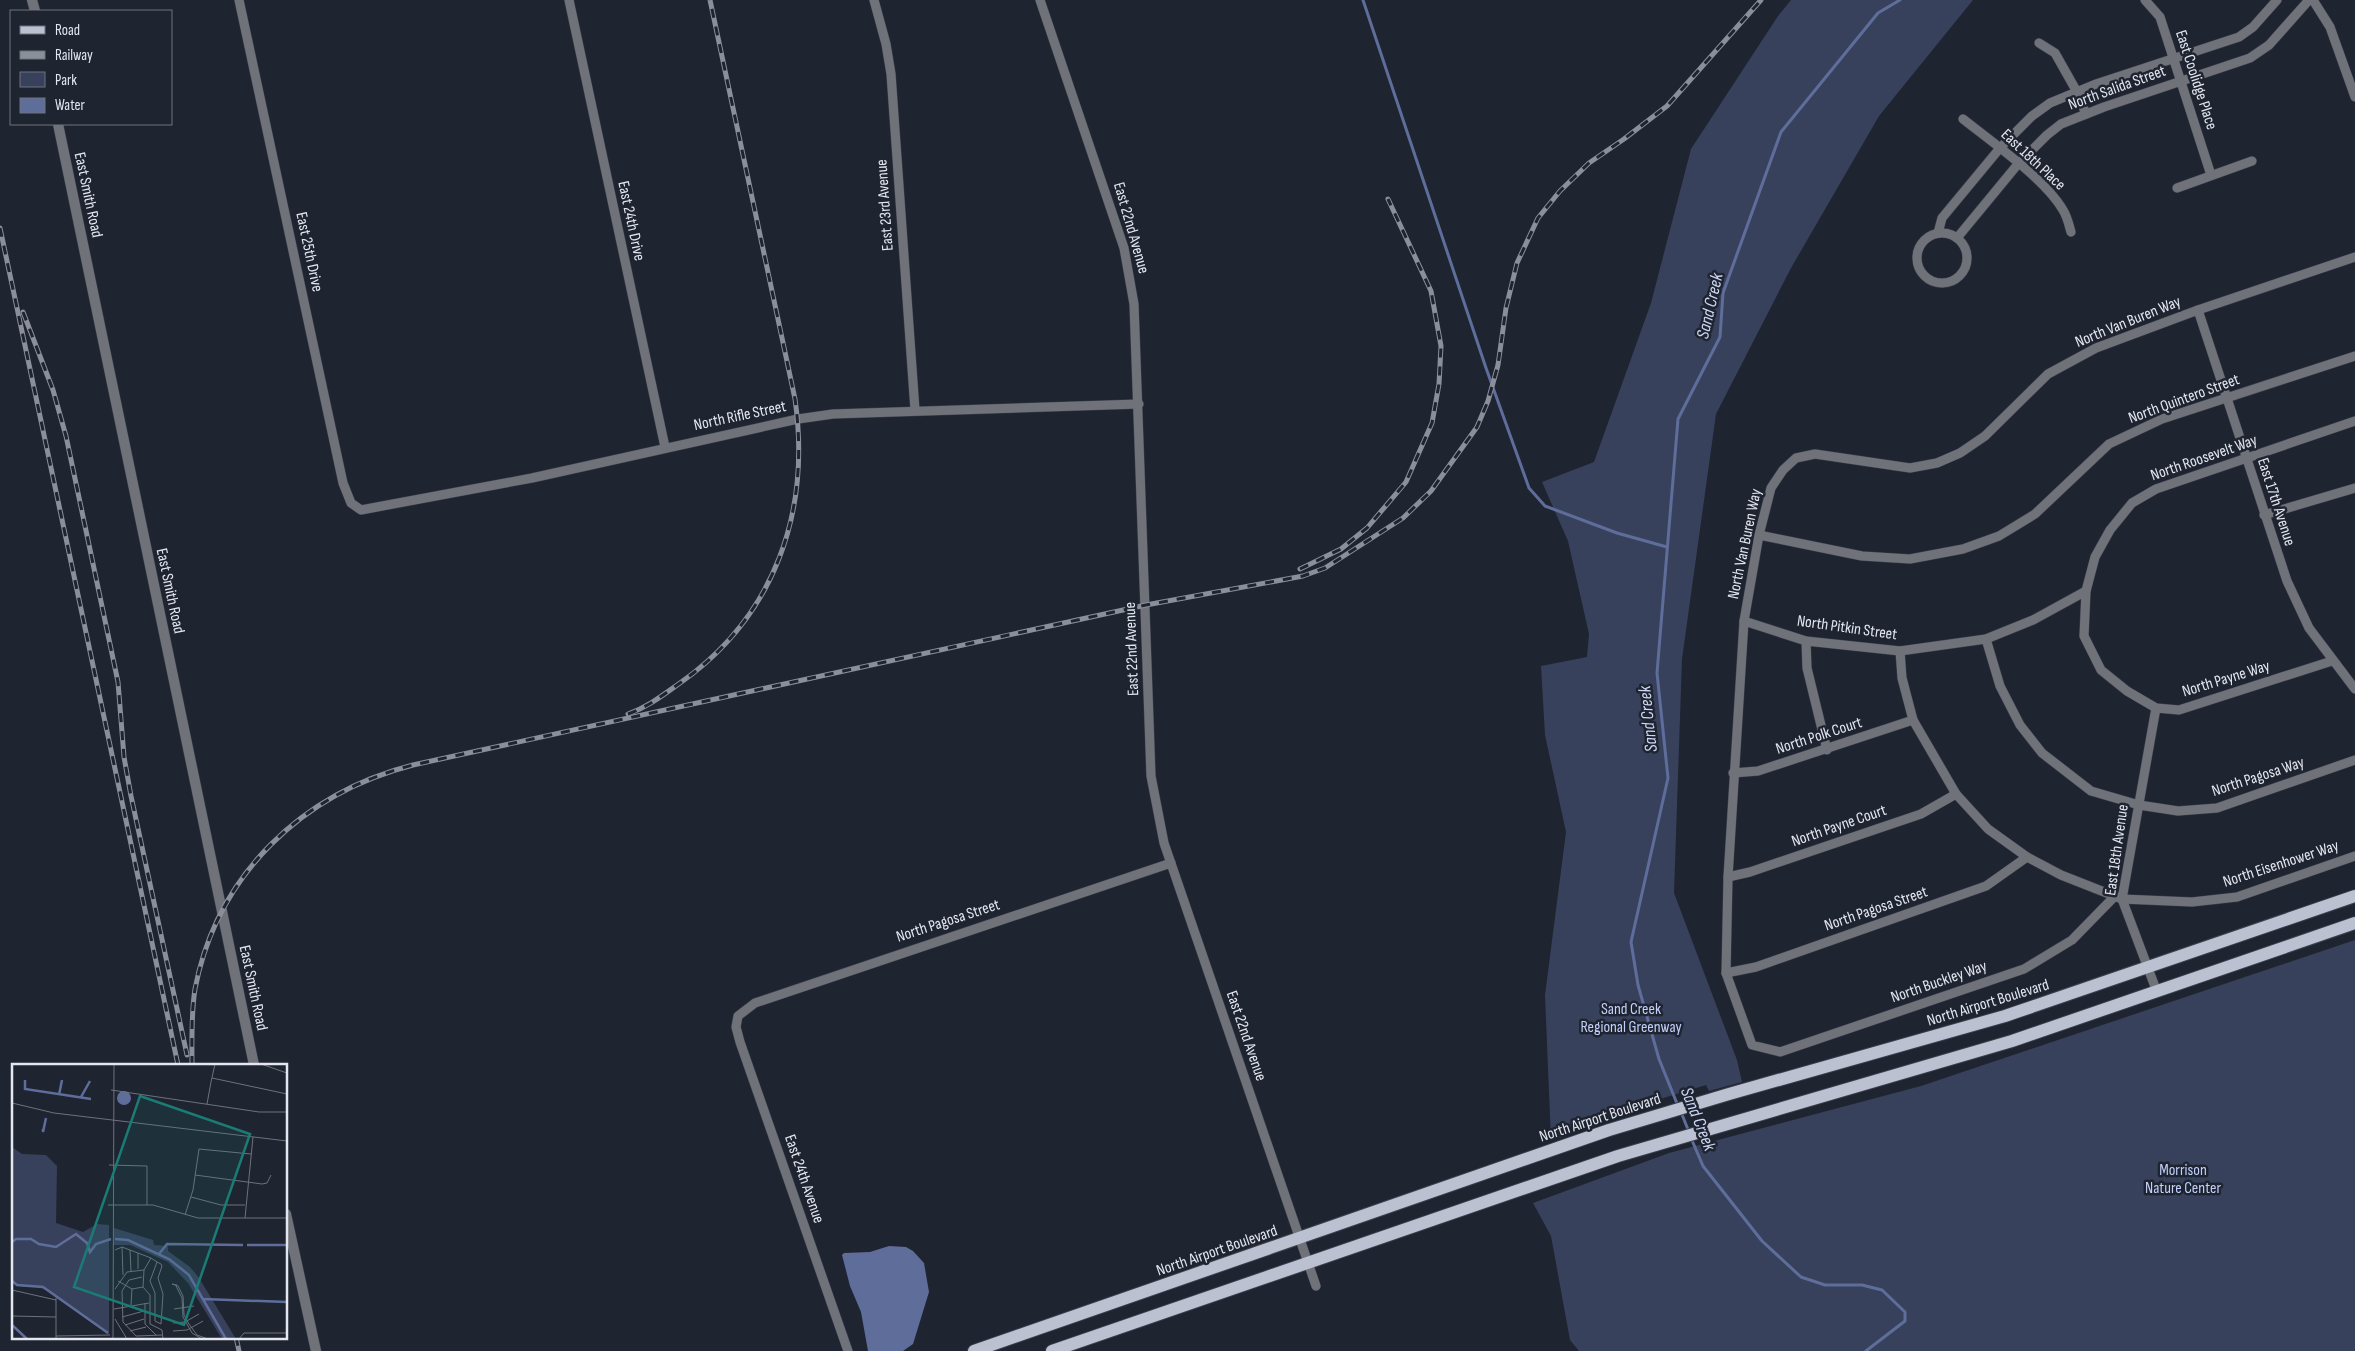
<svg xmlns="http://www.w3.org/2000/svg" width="2355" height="1351" viewBox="0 0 2355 1351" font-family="'Sofia Sans Condensed',sans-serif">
	<rect width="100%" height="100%" fill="#1f2431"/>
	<g fill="#38415c">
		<polygon points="1791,0 1973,0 1879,116 1791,268 1716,414 1682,659 1674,893 1737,1060 1742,1082 1709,1091 1706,1085 1611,1114 1607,1116 1609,1121 1551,1141 1545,995 1566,832 1545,735 1541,666 1587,657 1589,634 1568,541 1542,482 1594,462 1651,303 1691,149 1778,16"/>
		<polygon points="2355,940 2355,1351 1579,1351 1570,1340 1551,1236 1533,1203 1669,1153 1921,1086"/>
	</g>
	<polygon fill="#5f6d9b" points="889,1246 906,1247 913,1251 924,1263 929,1292 913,1344 903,1351 868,1351 861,1312 850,1286 842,1255 844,1253 870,1252"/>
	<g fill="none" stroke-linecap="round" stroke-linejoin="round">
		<g stroke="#5f6d9b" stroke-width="3">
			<polyline points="1363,0 1486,368 1529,488 1545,506 1617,533 1667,547"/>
			<polyline points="1678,1106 1659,1059 1638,985 1631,942 1668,778 1657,673 1678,419 1720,337 1723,293 1781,132 1878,13 1900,0"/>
			<polyline points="1681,1112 1689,1132"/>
			<polyline points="1691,1138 1703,1166 1762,1241 1801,1277 1825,1285 1862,1285 1882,1290 1905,1312 1905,1321 1866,1351"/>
		</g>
		<defs>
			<g id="minor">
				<polyline points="239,0 343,483 351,503 361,510 532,478 798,419 833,414 1139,404"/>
				<polyline points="569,0 665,447"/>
				<polyline points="874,0 886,44 891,74 915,410"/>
				<polyline points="1040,0 1124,248 1134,304 1151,776 1164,843 1316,1286"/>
				<polyline points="2145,0 2160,17 2211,175"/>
				<polyline points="2313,0 2330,27 2355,97"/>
				<polyline points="2039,43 2055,53 2077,92 2086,114"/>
				<path d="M1963,119C1992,142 2045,179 2063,210C2067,216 2069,225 2071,232"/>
				<polyline points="2177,188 2252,161"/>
				<polyline points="1938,233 1942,218 2000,148 2032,116 2050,103 2096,84 2239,37 2253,27 2277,0"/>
				<circle cx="1942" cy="258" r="25"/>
				<polyline points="1957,238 2018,164 2047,135 2061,124 2104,107 2250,58 2269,45 2309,0"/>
				<polyline points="2198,310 2287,581 2309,628 2355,689"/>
				<polyline points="2264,515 2355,488"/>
				<polyline points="1759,535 1862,556 1910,559 1963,549 1999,536 2035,514 2109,444 2162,419 2355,356"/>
				<polyline points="1744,621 1806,641 1900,651 1986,639 2033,620 2086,591"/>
				<polyline points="1986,639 2000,686 2020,725 2042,753 2091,791 2139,805 2178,811 2217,808 2355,760"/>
				<polyline points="1806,641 1807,668 1827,750"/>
				<polyline points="1900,651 1902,678 1913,720 1956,794 1988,829 2027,857 2061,875 2122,899 2192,902 2237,897 2355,856"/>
				<polyline points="2332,661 2179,710 2156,708 2127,691 2101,670 2084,636 2086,591 2095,557 2110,530 2132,503 2156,489 2355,421"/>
				<polyline points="2156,708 2122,899 2157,992"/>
				<polyline points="1733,773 1758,771 1913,720"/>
				<polyline points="1728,877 1750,872 1921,814 1956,794"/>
				<polyline points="2115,896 2072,940 2024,969 1780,1052 1752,1045 1726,973 1728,877 1744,621 1759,535 1771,488 1783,470 1796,458 1815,454 1910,468 1937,463 1960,453 1985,436 2048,374 2096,348 2198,310 2355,257"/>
				<polyline points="1726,973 1756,967 1986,886 2027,857"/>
				<polyline points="848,1351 740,1042 736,1027 738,1016 755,1003 1171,863"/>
			</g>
			<g id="tertiary">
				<polyline points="32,0 35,11"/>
				<polyline points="58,124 254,1065"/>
				<polyline points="286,1214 316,1351"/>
			</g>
			<g id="primary">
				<polyline points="974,1351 1609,1130 1729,1094 2005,1016 2355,896"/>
				<polyline points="1052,1351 1618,1156 2012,1041 2355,923"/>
			</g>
		</defs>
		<use href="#minor" stroke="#3b3f4c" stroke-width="10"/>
		<use href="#tertiary" stroke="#3b3f4c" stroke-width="11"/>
		<use href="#primary" stroke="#3b3f4c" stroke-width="14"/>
		<use href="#minor" stroke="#70727a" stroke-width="9"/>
		<use href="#tertiary" stroke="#70727a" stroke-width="10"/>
		<use href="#primary" stroke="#bcc1d1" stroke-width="12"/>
		<defs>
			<g id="rail">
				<polyline points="0,228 178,1065"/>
				<polyline points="23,312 53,390 66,436 118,682 124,757 131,796 187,1055"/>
				<polyline points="1300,569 1341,549 1367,528 1406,482 1432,423 1439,384 1441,346 1431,291 1388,199"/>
				<path d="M628,714C648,707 663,695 680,683C775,616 811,512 795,399L710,0"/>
				<path d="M192,1065C192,1039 191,1014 195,989C217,874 303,793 413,765L1146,605L1303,576L1325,568L1403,518L1431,491L1477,427L1488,401L1498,365L1506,308L1517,263L1538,218L1560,191L1589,163L1624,139L1667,106L1761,0"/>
				<polyline points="236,1337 239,1351"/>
			</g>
		</defs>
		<use href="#rail" stroke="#8b8f9a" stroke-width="5"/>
		<use href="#rail" stroke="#1f2431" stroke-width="3" stroke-dasharray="9" stroke-linecap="butt"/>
	</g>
	<g text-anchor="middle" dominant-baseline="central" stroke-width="5" stroke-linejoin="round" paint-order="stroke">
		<g font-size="16" fill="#e4e7f0" stroke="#1f2431">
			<text transform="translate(2196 80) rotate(72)">East Coolidge Place</text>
			<text transform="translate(2117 88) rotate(-20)">North Salida Street</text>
			<text transform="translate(2033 160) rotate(43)">East 18th Place</text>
			<text transform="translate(88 195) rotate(78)">East Smith Road</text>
			<text transform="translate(885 205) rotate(-94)">East 23rd Avenue</text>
			<text transform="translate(631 221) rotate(78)">East 24th Drive</text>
			<text transform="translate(1131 228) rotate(74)">East 22nd Avenue</text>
			<text transform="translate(309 252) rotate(78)">East 25th Drive</text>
			<text transform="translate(2128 322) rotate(-22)">North Van Buren Way</text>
			<text transform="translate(2184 399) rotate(-20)">North Quintero Street</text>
			<text transform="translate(740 416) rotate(-12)">North Rifle Street</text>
			<text transform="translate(2204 458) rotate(-19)">North Roosevelt Way</text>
			<text transform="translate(2276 502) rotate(72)">East 17th Avenue</text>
			<text transform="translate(1745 544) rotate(-78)">North Van Buren Way</text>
			<text transform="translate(170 591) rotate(78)">East Smith Road</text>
			<text transform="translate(1847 628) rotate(8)">North Pitkin Street</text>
			<text transform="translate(1132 649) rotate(-92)">East 22nd Avenue</text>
			<text transform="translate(2226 679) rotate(-17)">North Payne Way</text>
			<text transform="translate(1819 736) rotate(-18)">North Polk Court</text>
			<text transform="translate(2258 777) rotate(-18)">North Pagosa Way</text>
			<text transform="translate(1839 826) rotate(-19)">North Payne Court</text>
			<text transform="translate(2117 850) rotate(-82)">East 18th Avenue</text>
			<text transform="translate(2281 864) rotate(-18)">North Eisenhower Way</text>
			<text transform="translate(1876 909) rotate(-19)">North Pagosa Street</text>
			<text transform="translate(948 921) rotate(-18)">North Pagosa Street</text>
			<text transform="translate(1939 982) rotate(-19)">North Buckley Way</text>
			<text transform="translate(253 988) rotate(78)">East Smith Road</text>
			<text transform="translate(1988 1003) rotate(-17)">North Airport Boulevard</text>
			<text transform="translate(1246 1036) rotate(71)">East 22nd Avenue</text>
			<text transform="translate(1600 1118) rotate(-18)">North Airport Boulevard</text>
			<text transform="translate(804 1179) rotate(71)">East 24th Avenue</text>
			<text transform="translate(1217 1251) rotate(-19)">North Airport Boulevard</text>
		</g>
		<g font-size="16" fill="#c2d0fc" stroke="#1f2431">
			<text x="1631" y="1009">Sand Creek<tspan x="1631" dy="18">Regional Greenway</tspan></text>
			<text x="2183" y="1170">Morrison<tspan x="2183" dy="18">Nature Center</tspan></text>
		</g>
		<g font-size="18" font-style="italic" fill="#cdd7f5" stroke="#1f2431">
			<text transform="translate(1710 306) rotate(-77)">Sand Creek</text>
			<text transform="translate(1648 719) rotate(-96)">Sand Creek</text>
			<text transform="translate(1698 1119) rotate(68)">Sand Creek</text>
		</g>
	</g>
	<g transform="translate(12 1064)">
		<rect width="275" height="275" fill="#1f2431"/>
		<path d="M0,83L10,90L34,91L45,102L44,159L71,168L85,160L97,161V271L45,232L28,223L5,222L0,218ZM102,164L141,176L142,181L156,182V187L178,203L187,214L224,275H210L176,219L156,198L118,181H101Z" fill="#38415c"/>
		<path d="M105 34a7 7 0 1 1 14 0a7 7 0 1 1-14 0Z" fill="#5f6d9b"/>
		<path fill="none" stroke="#5f6d9b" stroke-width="2.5" d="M13,16V25L79,35M47,31L50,16M69,33L78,17M31,65V68L34,54M103,175L116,176L157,195L177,211L214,275M0,178L4,175H19L27,180L44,183L64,170L75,179L78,188L84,180L99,175M235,181H275M147,190L155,180L231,181M0,217L5,221L31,223L96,269M191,235L275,238M0,261L15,275"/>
		<path fill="none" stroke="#6e727d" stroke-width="1" d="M249,0L275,9M200,14L275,30M199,18L203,0M99,26L247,48H275M0,39L42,49L275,77M195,40L199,18M97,101L135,102V141M183,111L250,120L255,119L259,111M179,133L209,141H233M96,141H141L186,154H275M173,151L181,126L187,85L239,90M233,154L241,73M110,183L111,211M103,186L110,183L139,194L145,198L149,200L150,202L146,214L151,230L149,260L143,257V229L138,217L145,198M118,186L119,207M126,205V189M106,217L120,225M165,221L160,220L166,222L171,232L172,251L177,260L185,271L196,275M164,222L170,234L171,253L180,269L190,275M131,223L138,231V260L150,266L151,275M131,223L132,206L139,194M103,225L115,208L132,206M0,226L44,236M44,234V275M133,239V260L144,271M119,241L120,225L131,223M102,245L137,239M162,245L182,242M0,252L44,253M110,253L132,247M103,255L115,275M161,259L173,258L187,250M113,261L132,255M118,267L134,263M161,267L175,266L191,257M44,272L98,271M124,272L111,258L110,227L117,216L130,213M124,272L151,271M101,275L102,0M227,275L232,269H275"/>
		<path fill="#1a7c74" fill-opacity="0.15" stroke="#1a7c74" stroke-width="2.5" d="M128,32L238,70L172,261L62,223Z"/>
		<rect width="275" height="275" fill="none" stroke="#e4e7f0" stroke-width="2.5"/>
	</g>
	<rect x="10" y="10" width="162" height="115" fill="#1f2431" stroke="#6e727d"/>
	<rect x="20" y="26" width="25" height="8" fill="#bcc1d1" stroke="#6e727d"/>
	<text x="55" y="35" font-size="15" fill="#e4e7f0">Road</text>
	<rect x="20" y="51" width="25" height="8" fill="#8b8f9a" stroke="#6e727d"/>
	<text x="55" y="60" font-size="15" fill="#e4e7f0">Railway</text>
	<rect x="20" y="72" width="25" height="15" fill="#38415c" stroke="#6e727d"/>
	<text x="55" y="85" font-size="15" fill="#e4e7f0">Park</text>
	<rect x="20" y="98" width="25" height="15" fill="#5f6d9b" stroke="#6e727d"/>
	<text x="55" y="110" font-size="15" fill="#e4e7f0">Water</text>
</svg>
